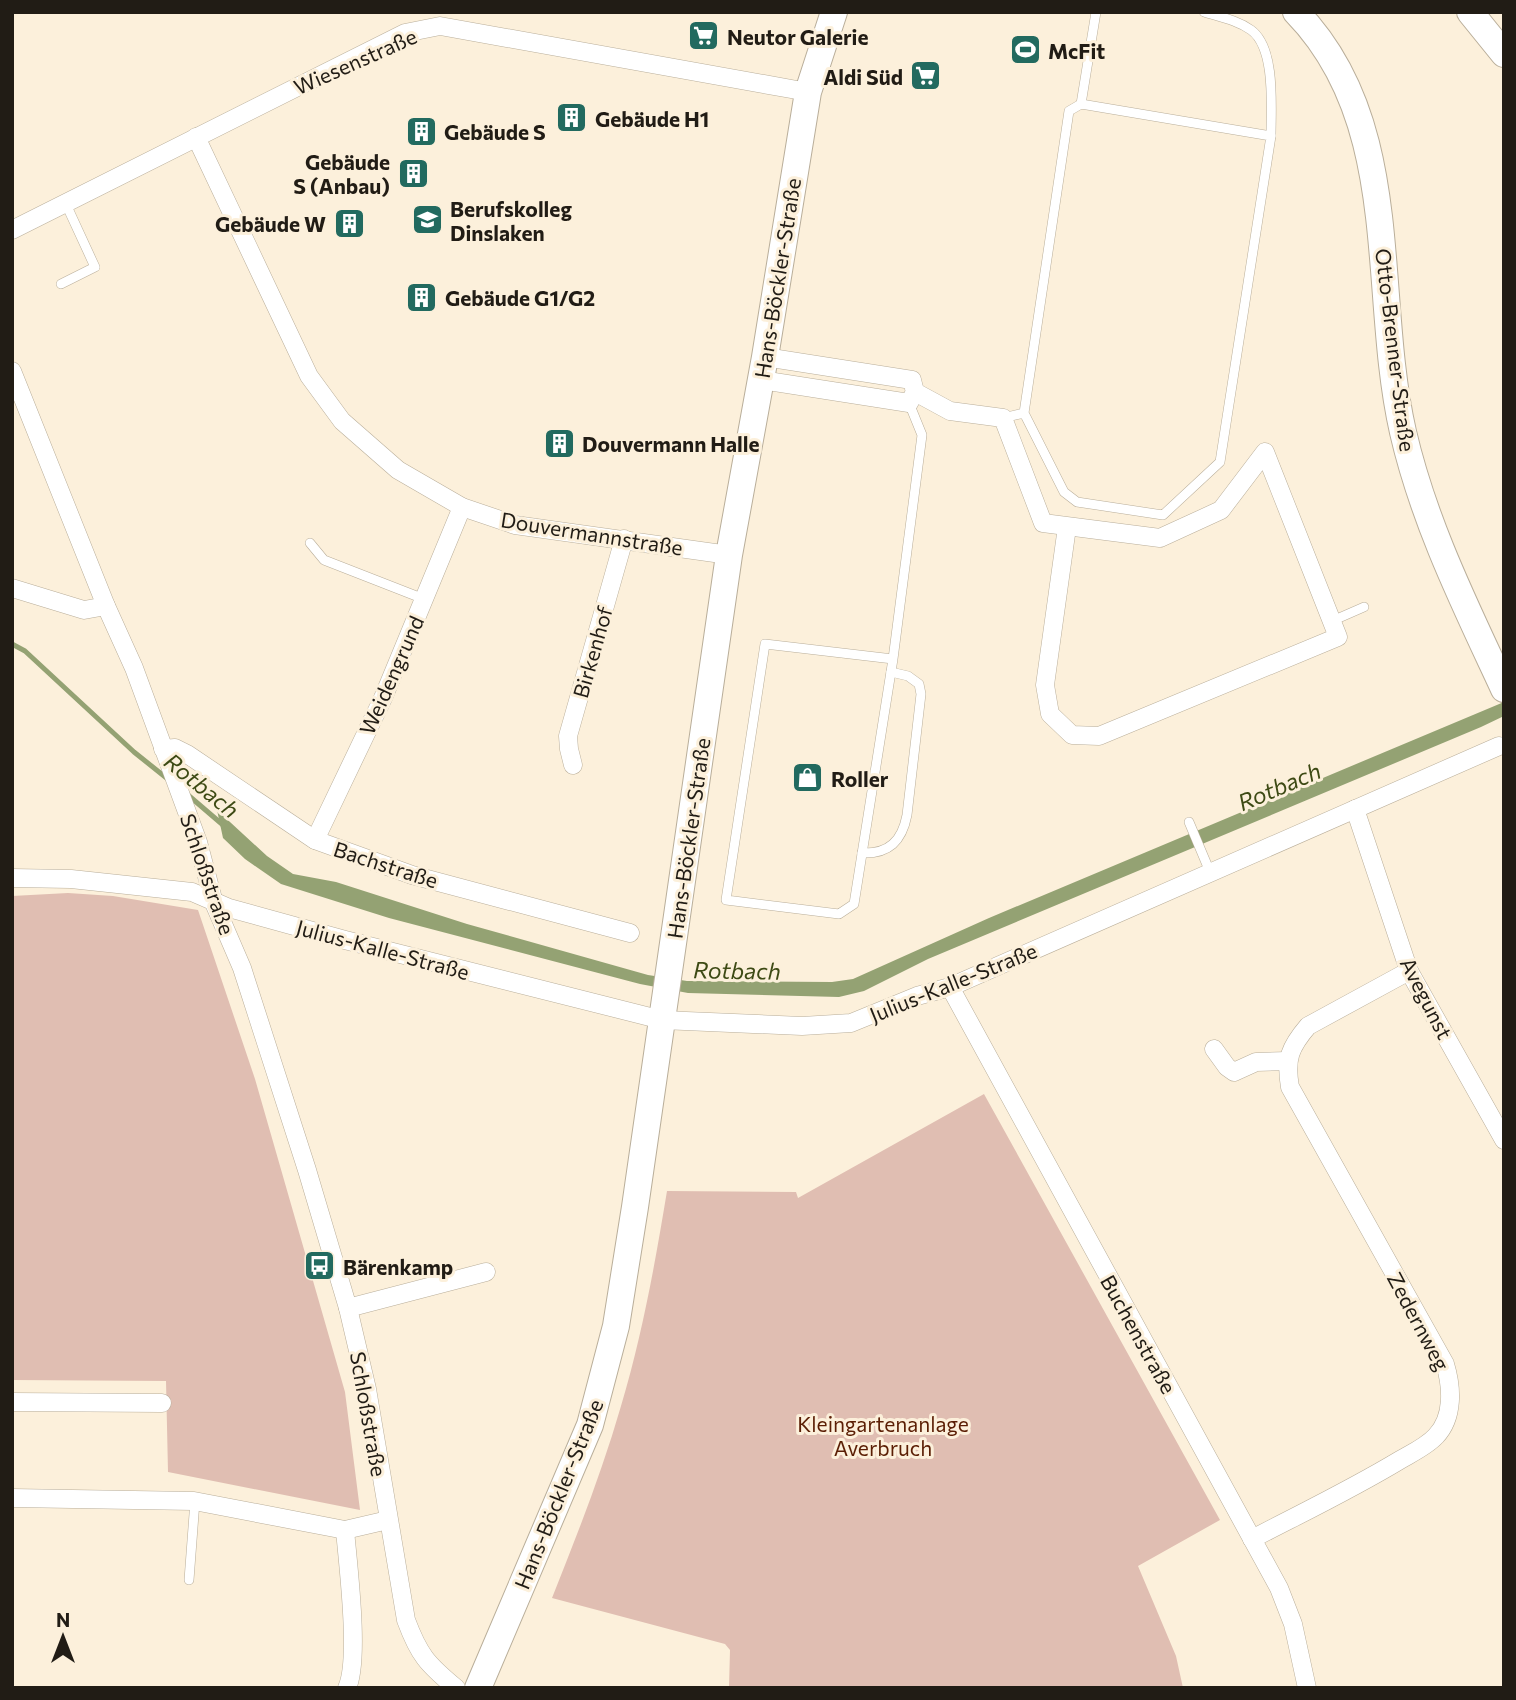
<svg xmlns="http://www.w3.org/2000/svg" width="1516" height="1700" viewBox="0 0 1516 1700" font-family="Commissioner,sans-serif">
	<rect width="100%" height="100%" fill="#fcf0db"/>
	<g fill="#e0beb2">
		<polygon points="68,893 113,896 198,910 255,1079 345,1392 360,1510 168,1472 166,1381 12,1380 12,896"/>
		<path d="M984,1094L1220,1520L1138,1566L1176,1656L1183,1688H729L730,1650L725,1644L552,1598C577,1535 602,1472 621,1406C642,1336 655,1264 667,1191L796,1192L798,1198Z"/>
	</g>
	<polygon fill="#94a273" points="1504,702 1504,716 1481,727 928,959 864,991 839,997 688,993 640,984 389,918 281,884 245,859 223,838 217,810 267,856 293,874 336,882 467,924 648,975 687,981 832,982 853,979 989,918"/>
	<g fill="none" stroke-linecap="round" stroke-linejoin="round">
		<g stroke="#94a273" stroke-width="5">
			<polyline points="12,644 25,651 134,752 169,780"/>
			<polyline points="188,795 223,825"/>
		</g>
		<defs>
			<g id="lane">
				<path d="M1204,12C1220,17 1237,20 1251,30C1276,48 1271,108 1271,136"/>
				<polyline points="1081,104 1096,12"/>
				<polyline points="61,284 95,267 65,202"/>
				<polyline points="1003,418 1024,413 1069,111 1081,104 1271,136 1220,462 1163,515 1077,502 1064,492 1024,413"/>
				<polyline points="310,543 324,560 424,599"/>
				<polyline points="1332,621 1364,607"/>
				<polyline points="893,659 765,644 726,900 839,914 854,904 893,659 922,435 909,403"/>
				<polyline points="1189,822 1210,872"/>
				<path d="M862,853C889,854 902,841 907,815L921,694L919,684L908,676L891,672"/>
				<polyline points="189,1580 195,1501"/>
			</g>
			<g id="street">
				<polyline points="196,137 309,376 342,421 398,470 462,507 515,525 729,555"/>
				<polyline points="12,230 405,33 440,26 808,92"/>
				<path d="M12,371L106,606L134,668L198,842L214,903L242,968L307,1170L348,1308L367,1389L406,1620C419,1655 427,1664 456,1688"/>
				<polyline points="761,380 909,403 915,392 912,380 765,357"/>
				<polyline points="915,392 950,411 1003,418 1043,523 1160,538 1221,510 1265,452 1338,637 1099,736 1072,735 1050,714 1045,685 1067,527"/>
				<polyline points="12,588 84,610 106,606"/>
				<polyline points="163,749 175,748 187,754 315,840 412,875 630,933"/>
				<polyline points="573,765 569,749 568,736 624,539"/>
				<polyline points="1355,809 1409,971 1504,1140"/>
				<polyline points="315,840 383,698 462,507"/>
				<polyline points="12,878 71,879 192,892 229,908 345,940 662,1020 802,1026 851,1023 917,996 950,987 1499,746"/>
				<polyline points="950,987 1279,1588 1293,1624 1307,1688"/>
				<polyline points="1214,1049 1227,1067 1234,1072 1256,1062 1287,1061"/>
				<polyline points="348,1308 486,1272"/>
				<polyline points="12,1402 162,1403"/>
				<polyline points="12,1498 194,1501 345,1530 388,1520"/>
				<path d="M345,1530C348,1565 360,1660 347,1688"/>
				<path d="M1252,1539C1302,1513 1352,1489 1400,1460C1412,1453 1427,1446 1436,1436C1454,1417 1452,1387 1445,1364L1290,1087C1285,1059 1290,1047 1308,1026L1409,971"/>
			</g>
			<g id="secondary">
				<path d="M1296,12C1405,124 1371,292 1403,432C1424,523 1465,605 1504,689"/>
				<polyline points="1470,12 1504,54"/>
				<polyline points="478,1688 590,1425 616,1326 635,1207 729,555 765,357 808,92 834,12"/>
			</g>
		</defs>
		<use href="#lane" stroke="#b9ae9a" stroke-width="10"/>
		<use href="#street" stroke="#b9ae9a" stroke-width="19"/>
		<use href="#secondary" stroke="#b9ae9a" stroke-width="28"/>
		<use href="#lane" stroke="#fff" stroke-width="9"/>
		<use href="#street" stroke="#fff" stroke-width="18"/>
		<use href="#secondary" stroke="#fff" stroke-width="26"/>
	</g>
	<defs>
		<symbol id="supermarket-square" viewBox="-11 -11 22 22"><rect x="-9" y="-9" width="18" height="18" rx="4" fill="#226a5f" stroke="#fcf0db"/><path d="M-6-5.5h2.5l.6 2H6L4.5 2H-2.5L-4.4-4H-6ZM-1.5 3.2a1.3 1.3 0 1 0 .1 0ZM3 3.2a1.3 1.3 0 1 0 .1 0Z" fill="#fff"/></symbol>
		<symbol id="stadium-square" viewBox="-11 -11 22 22"><rect x="-9" y="-9" width="18" height="18" rx="4" fill="#226a5f" stroke="#fcf0db"/><path d="M0-5a6.5 5 0 1 0 0 10a6.5 5 0 1 0 0-10ZM-3.5-1.8h7v3.6h-7Z" fill="#fff"/></symbol>
		<symbol id="building-square" viewBox="-11 -11 22 22"><rect x="-9" y="-9" width="18" height="18" rx="4" fill="#226a5f" stroke="#fcf0db"/><path d="M-4-6H4V6H1V3H-1V6H-4ZM-2.5-4.3h1.7v1.8h-1.7ZM.8-4.3h1.7v1.8H.8ZM-2.5-1h1.7V.8h-1.7ZM.8-1h1.7V.8H.8Z" fill="#fff"/></symbol>
		<symbol id="school-square" viewBox="-11 -11 22 22"><rect x="-9" y="-9" width="18" height="18" rx="4" fill="#226a5f" stroke="#fcf0db"/><path d="M0-5L7-2L0 1L-7-2ZM-4 1L0 2.5L4 1V4Q0 6-4 4Z" fill="#fff"/></symbol>
		<symbol id="shop-square" viewBox="-11 -11 22 22"><rect x="-9" y="-9" width="18" height="18" rx="4" fill="#226a5f" stroke="#fcf0db"/><path d="M-5-2.5h2.3a2.7 3.5 0 0 1 5.4 0H5L5.5 6h-11ZM-1.5-2.5h3a1.5 2.3 0 0 0-3 0Z" fill="#fff"/></symbol>
		<symbol id="bus-square" viewBox="-11 -11 22 22"><rect x="-9" y="-9" width="18" height="18" rx="4" fill="#226a5f" stroke="#fcf0db"/><path d="M-5-6H5V4H4V6H2V4H-2V6H-4V4H-5ZM-3.5-4V0h7V-4ZM-3.5 1.2v1.5H-2V1.2ZM2 1.2v1.5H3.5V1.2Z" fill="#fff"/></symbol>
	</defs>
	<g fill-rule="evenodd">
		<use href="#supermarket-square" x="686" y="18" width="35" height="35"/>
		<use href="#stadium-square" x="1008" y="32" width="35" height="35"/>
		<use href="#supermarket-square" x="908" y="58" width="35" height="35"/>
		<use href="#building-square" x="554" y="100" width="35" height="35"/>
		<use href="#building-square" x="404" y="114" width="35" height="35"/>
		<use href="#building-square" x="396" y="156" width="35" height="35"/>
		<use href="#school-square" x="410" y="202" width="35" height="35"/>
		<use href="#building-square" x="332" y="206" width="35" height="35"/>
		<use href="#building-square" x="404" y="280" width="35" height="35"/>
		<use href="#building-square" x="542" y="426" width="35" height="35"/>
		<use href="#shop-square" x="790" y="760" width="35" height="35"/>
		<use href="#bus-square" x="302" y="1248" width="35" height="35"/>
	</g>
	<g text-anchor="middle" dominant-baseline="central" stroke-width="6" stroke-linejoin="round" paint-order="stroke">
		<g font-size="21" font-weight="bold" fill="#211c15" stroke="#fcf0db" text-anchor="start">
			<text x="727" y="36">Neutor Galerie</text>
			<text x="1048" y="50">McFit</text>
			<text x="903" y="76" text-anchor="end">Aldi Süd</text>
			<text x="595" y="118">Gebäude H1</text>
			<text x="444" y="131">Gebäude S</text>
			<text x="390" y="161" text-anchor="end">Gebäude<tspan x="390" dy="24">S (Anbau)</tspan></text>
			<text x="450" y="208">Berufskolleg<tspan x="450" dy="24">Dinslaken</tspan></text>
			<text x="326" y="223" text-anchor="end">Gebäude W</text>
			<text x="445" y="297">Gebäude G1/G2</text>
			<text x="582" y="443">Douvermann Halle</text>
			<text x="831" y="778">Roller</text>
			<text x="343" y="1266">Bärenkamp</text>
		</g>
		<g font-size="21" fill="#211c15" stroke="#fcf0db">
			<text transform="translate(355 61) rotate(-24)">Wiesenstraße</text>
			<text transform="translate(777 278) rotate(-81)">Hans-Böckler-Straße</text>
			<text transform="translate(1396 350) rotate(83)">Otto-Brenner-Straße</text>
			<text transform="translate(592 533) rotate(9)">Douvermannstraße</text>
			<text transform="translate(592 652) rotate(-74)">Birkenhof</text>
			<text transform="translate(391 675) rotate(-66)">Weidengrund</text>
			<text transform="translate(688 838) rotate(-82)">Hans-Böckler-Straße</text>
			<text transform="translate(386 864) rotate(18)">Bachstraße</text>
			<text transform="translate(208 874) rotate(71)">Schloßstraße</text>
			<text transform="translate(383 949) rotate(15)">Julius-Kalle-Straße</text>
			<text transform="translate(953 982) rotate(-22)">Julius-Kalle-Straße</text>
			<text transform="translate(1427 998) rotate(63)">Avegunst</text>
			<text transform="translate(1419 1321) rotate(62)">Zedernweg</text>
			<text transform="translate(1139 1334) rotate(61)">Buchenstraße</text>
			<text transform="translate(369 1414) rotate(80)">Schloßstraße</text>
			<text transform="translate(558 1494) rotate(-68)">Hans-Böckler-Straße</text>
		</g>
		<g font-size="21" fill="#5b1e04" stroke="#fcf0db">
			<text x="883" y="1423">Kleingartenanlage<tspan x="883" dy="24">Averbruch</tspan></text>
		</g>
		<g font-size="23" font-style="italic" fill="#3d4a14" stroke="#fcf0db">
			<text transform="translate(202 785) rotate(39)">Rotbach</text>
			<text transform="translate(1279 786) rotate(-23)">Rotbach</text>
			<text transform="translate(737 970) rotate(1)">Rotbach</text>
		</g>
	</g>
	<rect width="1516" height="1700" fill="none" stroke="#211c15" stroke-width="28"/>
	<g transform="translate(63 1637)" stroke="#fcf0db" stroke-width="5" paint-order="stroke">
	<path d="M0-5L12 26L0 18L-12 26Z" fill="#211c15"/>
	<text y="-10" font-size="19" font-weight="bold" text-anchor="middle" fill="#211c15">N</text>
	</g>
</svg>
